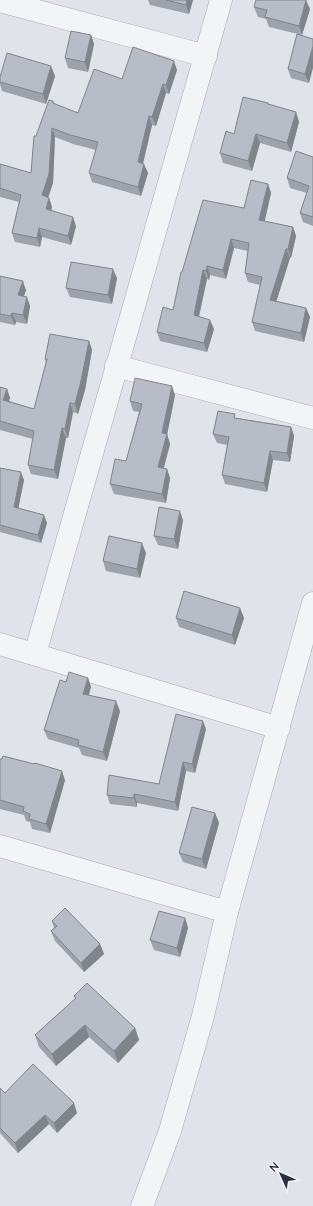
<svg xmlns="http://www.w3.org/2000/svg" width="313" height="1206" viewBox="0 0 313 1206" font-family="Quicksand,sans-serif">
	<rect width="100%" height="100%" fill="#e0e3ea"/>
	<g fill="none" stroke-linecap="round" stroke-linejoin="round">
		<defs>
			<g id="minor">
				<polyline points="0,1 206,56"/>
				<polyline points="116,366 313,418"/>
				<polyline points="0,644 279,728"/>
				<polyline points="35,654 221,0"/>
				<polyline points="0,846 227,912"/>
				<polyline points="142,1206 170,1131 203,1016 227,912 313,603"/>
			</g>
		</defs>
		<use href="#minor" stroke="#a5aab4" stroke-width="23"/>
		<use href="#minor" stroke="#f3f4f8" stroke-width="22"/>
	</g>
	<g fill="#9da2ab">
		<polygon points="148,0 193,0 189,14 150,5"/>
		<polygon points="254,7 310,9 302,35 269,27 266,19 258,17"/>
		<polygon points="297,34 309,83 291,78 288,69"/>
		<polygon points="91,35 94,44 88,72 68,68 65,58"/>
		<polygon points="177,70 169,94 166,93 156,126 152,125 143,164 148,173 141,196 92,182 89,173 96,150 73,144 55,137 53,183 48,197 49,198 52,207 51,211 76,226 71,245 42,237 40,247 15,242 12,233 19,202 0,197 0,164 31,173 36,136 53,101 54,104 78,113 122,79"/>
		<polygon points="55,76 46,104 2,91 0,84 0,77"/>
		<polygon points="269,105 296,112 299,122 291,152 260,143 252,171 223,163 220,153 234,134"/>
		<polygon points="313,157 313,226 303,222 300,213 307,193 290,188 287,178"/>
		<polygon points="268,184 271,193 264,221 293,227 296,236 291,258 290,258 276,301 306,308 310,317 304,342 255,331 252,322 260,285 248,282 245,273 248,251 234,248 226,279 210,275 209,280 207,279 199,317 214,329 207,352 160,341 157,332 173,310 182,272"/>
		<polygon points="0,276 26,290 24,296 30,306 27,324 16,322 15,325 0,322"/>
		<polygon points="117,278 112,304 70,297 66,288"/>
		<polygon points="89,341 92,350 85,390 78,414 73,412 68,438 66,438 58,479 31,474 28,465 33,439 0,430 0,387 7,389 10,398 9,401 34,409 46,363 45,359"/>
		<polygon points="175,395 167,434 170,444 164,468 167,469 170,478 166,503 114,494 110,484 126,461 139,412 133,411 130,401"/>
		<polygon points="237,418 291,427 294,436 290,462 273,460 267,492 225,484 222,475 227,445 217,443 213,434"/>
		<polygon points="0,468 24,480 18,508 47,523 41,543 0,532"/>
		<polygon points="183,520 178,549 158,545 154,536"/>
		<polygon points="146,553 140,578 106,571 103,561"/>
		<polygon points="240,608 244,618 235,645 179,627 176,618"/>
		<polygon points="88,678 91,687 89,695 120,711 107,761 82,755 79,748 48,739 44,730 66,682"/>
		<polygon points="206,729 195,773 186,771 178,811 137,803 137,807 110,804 107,795 159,784"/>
		<polygon points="0,759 65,780 50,833 32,829 30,822 26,821 24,815 0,809"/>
		<polygon points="215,813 219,823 206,869 183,862 179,853"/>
		<polygon points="185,918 188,928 180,957 154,950 150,940"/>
		<polygon points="52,921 100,944 104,954 84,972 55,941 51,931 54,928"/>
		<polygon points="74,996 135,1028 139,1040 118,1063 89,1037 56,1066 39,1047 35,1035 75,999"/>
		<polygon points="0,1088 5,1093 77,1113 57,1133 49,1124 18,1153 0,1133"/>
	</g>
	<g fill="#80848b">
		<polygon points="187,0 193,0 189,14 186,5"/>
		<polygon points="306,0 310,9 302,35 299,26"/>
		<polygon points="91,35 94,44 88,72 85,62"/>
		<polygon points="313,46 313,68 309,83 305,74"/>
		<polygon points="174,61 177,70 169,94 166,85"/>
		<polygon points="51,66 55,76 46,104 43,94"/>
		<polygon points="163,84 166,93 156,126 152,117"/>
		<polygon points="296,112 299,122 291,152 287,143"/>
		<polygon points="149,116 152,125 141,171 138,162"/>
		<polygon points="52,128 55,137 53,183 46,204 42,195"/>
		<polygon points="256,134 260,143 252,171 248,161"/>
		<polygon points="144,164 148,173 141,196 138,187"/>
		<polygon points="268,184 271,193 263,229 259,220"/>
		<polygon points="49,198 52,207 49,218 46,209"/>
		<polygon points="73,217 76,226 71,245 68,236"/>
		<polygon points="293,227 296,236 291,258 288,249"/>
		<polygon points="39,228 42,237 40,247 37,238"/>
		<polygon points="231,239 234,248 226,279 223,270"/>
		<polygon points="286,249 290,258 274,309 270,300"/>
		<polygon points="207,266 210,275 209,280 206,271"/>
		<polygon points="113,269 117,278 112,304 108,295"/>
		<polygon points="203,270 207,279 197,324 194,315"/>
		<polygon points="23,281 26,290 21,304 18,295"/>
		<polygon points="27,297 30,306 27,324 23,315"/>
		<polygon points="306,308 310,317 304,342 301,333"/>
		<polygon points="12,313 16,322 15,325 11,316"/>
		<polygon points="210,320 214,329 207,352 204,343"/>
		<polygon points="89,341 92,350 85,390 78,414 75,404"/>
		<polygon points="172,386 175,395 167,435 167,434 170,444 161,477 158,467 162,433"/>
		<polygon points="7,389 10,398 6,409 3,400"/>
		<polygon points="70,403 73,412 68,438 65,429"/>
		<polygon points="291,427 294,436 290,462 287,453"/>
		<polygon points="62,428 66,438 58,479 54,470"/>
		<polygon points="270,451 273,460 267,492 264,483"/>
		<polygon points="167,469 170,478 166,503 162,494"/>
		<polygon points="21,472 24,480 17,515 14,507"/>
		<polygon points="180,511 183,520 178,549 174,539"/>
		<polygon points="44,515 47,523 41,543 38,535"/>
		<polygon points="142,543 146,553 140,578 137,569"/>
		<polygon points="240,608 244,618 235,645 232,635"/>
		<polygon points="88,678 91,687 86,703 83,694"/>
		<polygon points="116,701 120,711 107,761 103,752"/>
		<polygon points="203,721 206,729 195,773 192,764"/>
		<polygon points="183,762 186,771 178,811 175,802"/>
		<polygon points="62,771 65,780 50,833 46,824"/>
		<polygon points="134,794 137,803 137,807 134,798"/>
		<polygon points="215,813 219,823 206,869 202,859"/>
		<polygon points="185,918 188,928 180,957 177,948"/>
		<polygon points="100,944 104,954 84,972 81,963"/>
		<polygon points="85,1025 89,1037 56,1066 52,1054"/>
		<polygon points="135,1028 139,1040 118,1063 114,1051"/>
		<polygon points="74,1103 77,1113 57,1133 54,1123"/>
		<polygon points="45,1115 49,1124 18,1153 15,1143"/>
	</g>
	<g fill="#b7bcc7" stroke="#80848b">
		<polygon points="166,0 187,0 186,5"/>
		<polygon points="256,0 306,0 299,26 265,17 267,10 254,7"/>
		<polygon points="71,31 91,35 85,62 65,58"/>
		<polygon points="297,34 313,39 313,46 305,74 288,69"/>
		<polygon points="133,47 174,61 166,85 163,84 152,117 149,116 138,162 144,164 138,187 89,173 98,142 70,135 52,128 49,174 42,195 49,198 46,209 73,217 68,236 39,228 37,238 12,233 21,195 0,188 0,164 31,173 34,136 36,136 49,100 53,101 53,103 78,113 94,69 122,79"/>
		<polygon points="7,53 51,66 43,94 0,82 0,77"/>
		<polygon points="243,97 268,103 268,104 296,112 287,143 256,134 248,161 220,153 226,131 234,134"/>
		<polygon points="296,151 313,157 313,217 300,213 309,186 287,178"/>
		<polygon points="251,180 268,184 259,220 293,227 288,249 286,249 270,300 306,308 301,333 252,322 262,277 245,273 249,243 231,239 223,270 207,266 206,271 203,270 194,315 210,320 204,343 157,332 163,307 173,310 181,272 182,272 203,200 244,208"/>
		<polygon points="71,262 113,269 108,295 66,288"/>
		<polygon points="0,276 23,281 18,295 27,297 23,315 12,313 11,316 0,314"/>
		<polygon points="50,334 89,341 81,381 75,404 70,403 65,429 62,428 54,470 28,465 34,431 0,421 0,387 7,389 3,400 34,409 47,359 45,359"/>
		<polygon points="135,378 172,386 162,433 167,434 158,467 167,469 162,494 110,484 115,459 126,461 142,404 130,401"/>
		<polygon points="218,411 235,414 234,418 291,427 287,453 270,451 264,483 222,475 229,437 213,434"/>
		<polygon points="0,468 21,472 14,507 44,515 38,535 0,525"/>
		<polygon points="159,507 180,511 174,539 154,536"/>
		<polygon points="109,536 142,543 137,569 103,561"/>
		<polygon points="184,591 240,608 232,635 176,618"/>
		<polygon points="69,672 88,678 83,694 116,701 103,752 78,745 79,740 44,730 60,680 66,682"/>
		<polygon points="176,714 203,721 192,764 183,762 175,802 134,794 134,798 107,795 109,775 159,784"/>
		<polygon points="3,756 34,764 35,763 62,771 46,824 29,819 30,814 23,811 24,807 0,800 0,759 2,759"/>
		<polygon points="192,807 215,813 202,859 179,853"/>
		<polygon points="65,908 100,944 81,963 51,931 57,926 52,921"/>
		<polygon points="159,911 185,918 177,948 150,940"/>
		<polygon points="87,983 135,1028 114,1051 85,1025 52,1054 35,1035 76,998 74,996"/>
		<polygon points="33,1064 74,1103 54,1123 45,1115 15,1143 0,1128 0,1088 5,1093"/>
	</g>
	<g transform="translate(281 1174) rotate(315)" stroke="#f0f2f7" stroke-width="3" paint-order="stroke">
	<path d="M0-3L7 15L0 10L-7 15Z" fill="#283042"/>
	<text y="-6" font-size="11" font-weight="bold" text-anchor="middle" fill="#283042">N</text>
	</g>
</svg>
